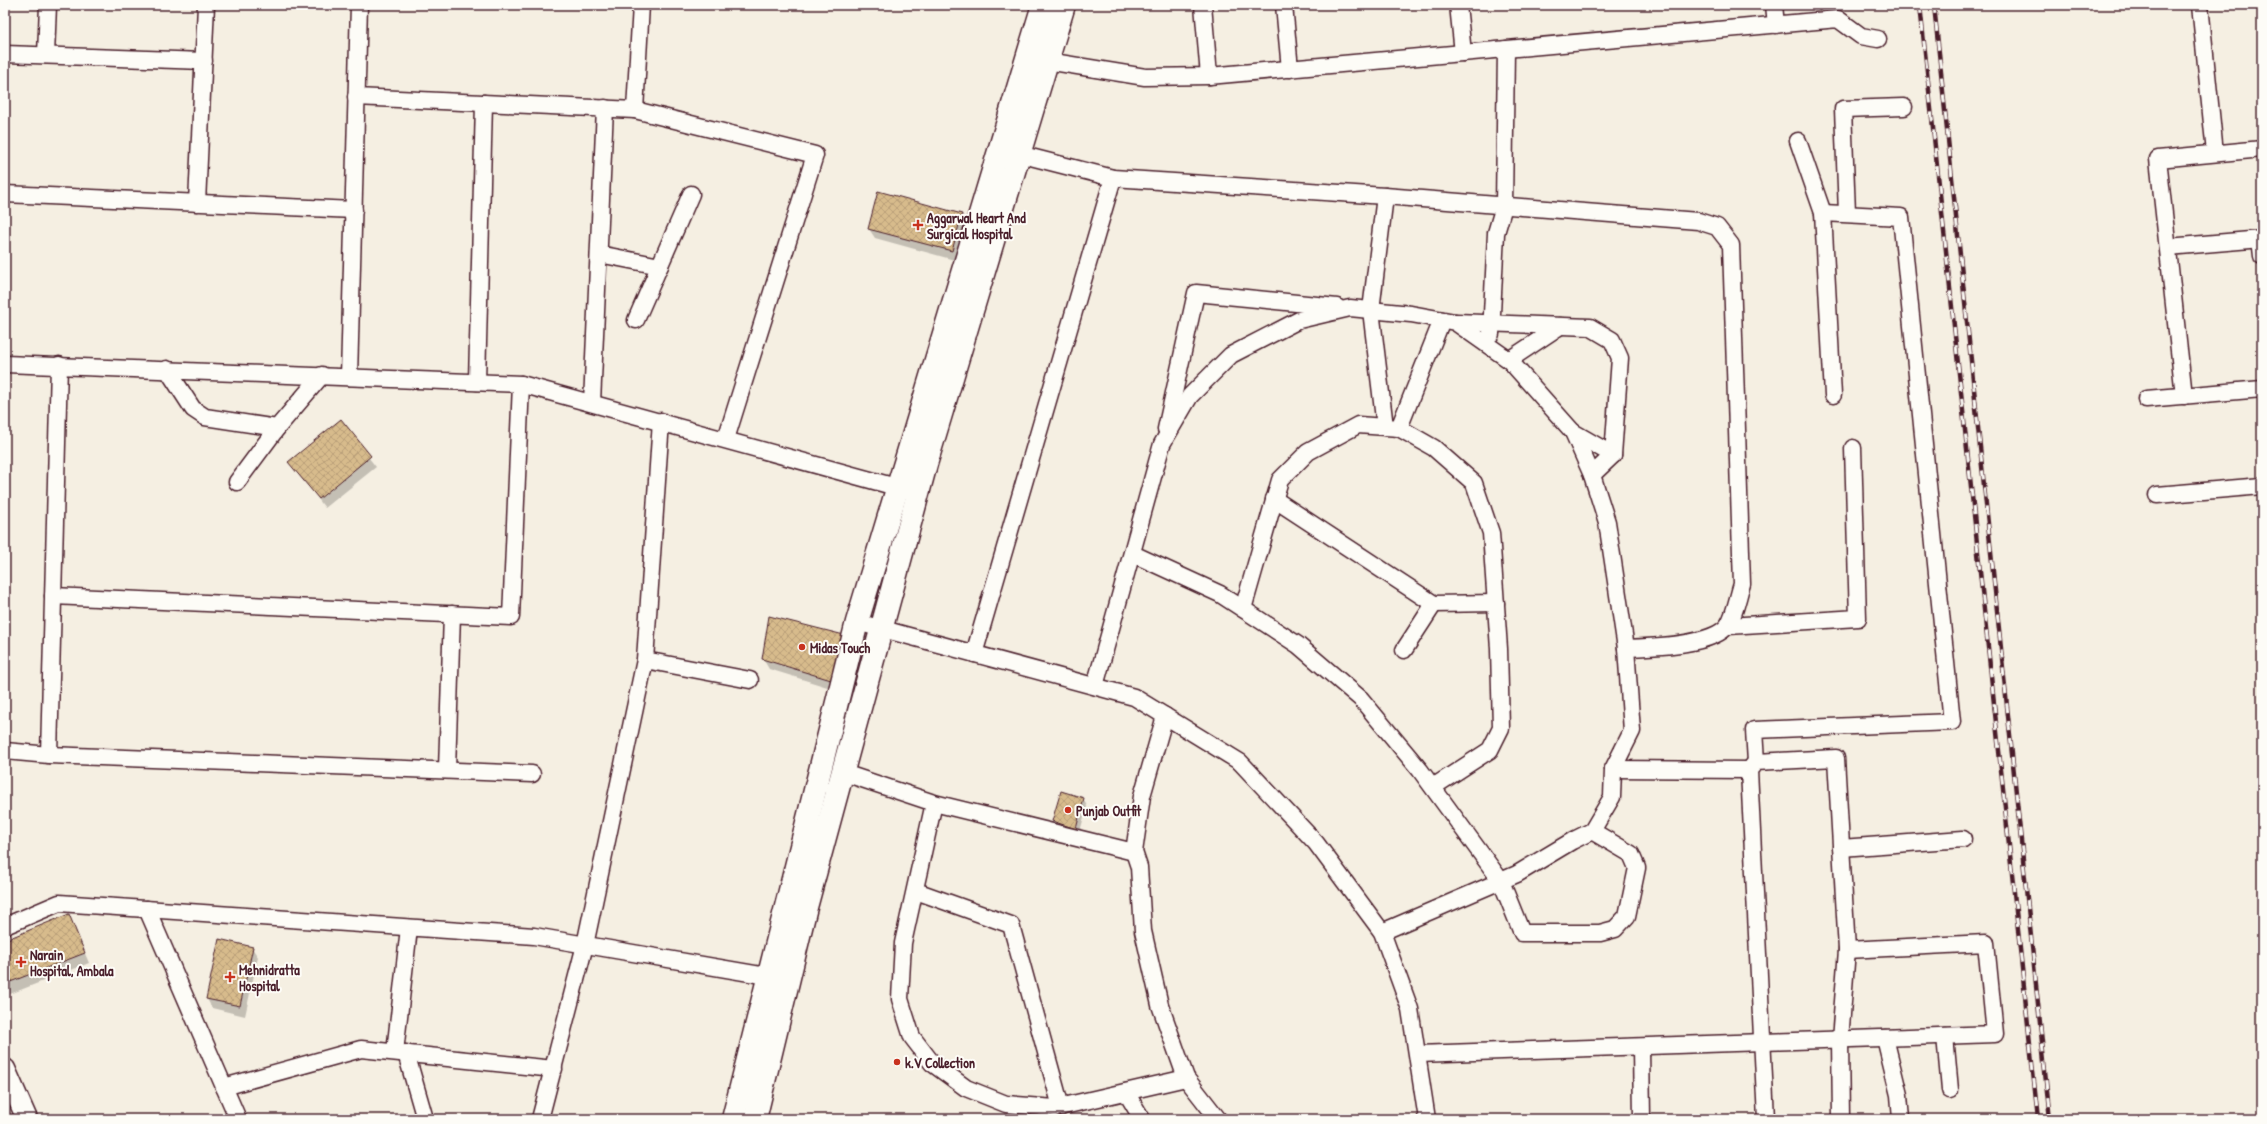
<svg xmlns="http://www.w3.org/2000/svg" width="2267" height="1124" viewBox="0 0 2267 1124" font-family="'Patrick Hand',sans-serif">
	<defs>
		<pattern id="building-cross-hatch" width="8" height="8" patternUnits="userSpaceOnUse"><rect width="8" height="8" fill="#d7bb8c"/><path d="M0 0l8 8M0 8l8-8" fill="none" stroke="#baa079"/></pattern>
	</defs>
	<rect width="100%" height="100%" fill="#f5efe2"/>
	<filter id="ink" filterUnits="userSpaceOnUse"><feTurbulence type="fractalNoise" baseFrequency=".025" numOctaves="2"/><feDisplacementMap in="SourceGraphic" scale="8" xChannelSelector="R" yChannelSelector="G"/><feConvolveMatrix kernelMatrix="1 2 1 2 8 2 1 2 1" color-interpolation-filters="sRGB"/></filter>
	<g filter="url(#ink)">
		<g fill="#0003">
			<polygon points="962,214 967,224 958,261 875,238 869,229"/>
			<polygon points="340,421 376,467 325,508 290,462"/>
			<polygon points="844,636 837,690 769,669 763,659"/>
			<polygon points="1083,799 1087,806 1079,835 1057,828 1053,821"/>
			<polygon points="69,916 89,963 5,996 5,941"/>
			<polygon points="252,948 258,957 245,1016 212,1008 207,999"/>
		</g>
		<g fill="url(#building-cross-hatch)" stroke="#4a1f2b">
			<polygon points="878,191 962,214 952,251 868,229"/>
			<polygon points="341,419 371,456 319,499 288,462"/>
			<polygon points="769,616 844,635 831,680 762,659"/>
			<polygon points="1061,791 1084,798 1076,829 1052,821"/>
			<polygon points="69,914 85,953 5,984 5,940"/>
			<polygon points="219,939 253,947 240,1006 206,999"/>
		</g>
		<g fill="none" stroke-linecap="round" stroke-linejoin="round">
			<defs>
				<g id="minor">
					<polyline points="1203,5 1209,76"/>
					<polyline points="1284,5 1290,69"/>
					<polyline points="1458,5 1463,53"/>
					<polyline points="1774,5 1776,25"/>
					<polyline points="2200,5 2215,153"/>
					<polyline points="5,54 204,61"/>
					<polyline points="46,55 48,5"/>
					<polyline points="1047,61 1145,77 1209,76 1838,19 1861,36 1878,39"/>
					<polyline points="356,97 635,110 815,155 726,439"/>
					<polyline points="635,110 641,5"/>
					<polyline points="1798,141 1823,213 1833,395"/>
					<path d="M1019,154L1113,178L1385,196L1698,221L1717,227L1731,245L1742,584C1738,596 1735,615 1728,625C1713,646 1650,647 1626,648"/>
					<polyline points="5,194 354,210"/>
					<polyline points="197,203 206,5"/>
					<polyline points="1847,213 1843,109 1904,107"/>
					<polyline points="2260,239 2262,256"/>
					<polyline points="2168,247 2262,239"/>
					<polyline points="599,254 660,266"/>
					<polyline points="636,320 691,194"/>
					<polyline points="1455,322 1590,327 1612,340 1620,358 1613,455 1592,475"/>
					<polyline points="1491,334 1496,233 1504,206 1506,49"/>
					<polyline points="1509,360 1560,326"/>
					<polyline points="5,364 521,384 907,490"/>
					<polyline points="167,369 193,409 205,417 277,428 322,375"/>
					<polyline points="349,377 359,5"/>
					<polyline points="477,382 484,103"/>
					<polyline points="2184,396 2158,159 2262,149"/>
					<polyline points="2146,399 2262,389"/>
					<polyline points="592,403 605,108"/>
					<polyline points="1385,427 1371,310 1385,196"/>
					<polyline points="1399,428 1442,320"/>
					<polyline points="1166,429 1196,293 1337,307"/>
					<polyline points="1573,432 1613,455"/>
					<polyline points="237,482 277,428"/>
					<polyline points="2157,495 2262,486"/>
					<polyline points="1274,499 1434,604 1496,603"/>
					<polyline points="1133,554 1220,594 1298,645 1361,699 1420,770 1501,881 1522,933 1600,933 1615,929 1627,916 1637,868 1631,854 1592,831"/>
					<polyline points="53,596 511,617 521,384"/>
					<polyline points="1243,609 1280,480 1308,452 1358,425 1399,428 1434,448 1474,483 1491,533 1499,649 1501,728 1490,750 1433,787"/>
					<polyline points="857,622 1134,697 1240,762 1316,843 1382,932 1410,1009 1427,1119"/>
					<polyline points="1728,626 1858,618 1853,448"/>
					<polyline points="1404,650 1434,604"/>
					<polyline points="974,654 1113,178"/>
					<polyline points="645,660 750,680"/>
					<polyline points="1095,686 1162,444 1190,396 1231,355 1299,320 1350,308 1411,314 1455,322 1509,360 1573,432 1592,475 1607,522 1626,648 1632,731 1613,769 1612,797 1592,831 1572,841 1517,874 1382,932"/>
					<polyline points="1165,716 1142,796 1134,852 1139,867 1143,931 1160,1005 1186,1078 1218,1119"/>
					<polyline points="5,751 49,755 532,774"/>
					<polyline points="49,755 59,365"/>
					<polyline points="1756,762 1754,730 1952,722 1901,217 1823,213"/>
					<polyline points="1613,769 1749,770"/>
					<polyline points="447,770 452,614"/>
					<polyline points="844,773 934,803 1134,852"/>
					<polyline points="934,803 903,943 900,999 912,1037 932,1063 966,1088 1006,1104 1055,1108 1186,1078"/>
					<polyline points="1841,848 1963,839"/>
					<polyline points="916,891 1011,925 1061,1107"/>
					<polyline points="147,909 238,1119"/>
					<polyline points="5,926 59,903 534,936 779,978"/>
					<polyline points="1945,1036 1950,1090"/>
					<polyline points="1885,1038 1899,1095 1901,1119"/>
					<polyline points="1641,1047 1642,1119"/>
					<polyline points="395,1052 409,928"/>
					<polyline points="406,1053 425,1119"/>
					<polyline points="1418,1054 1995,1034 1986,943 1847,950"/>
					<polyline points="224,1087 361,1049 554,1069"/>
					<polyline points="1126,1092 1142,1119"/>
					<polyline points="540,1119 585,945 645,660 661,421"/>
					<polyline points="1766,1119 1749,770 1756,762 1836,758 1847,950 1840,1040 1841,1119"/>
				</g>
				<polyline id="tertiary" points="5,1069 27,1119"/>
				<g id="secondary">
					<polyline points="733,1119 857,622 1043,5"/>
					<polyline points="755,1119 805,911 926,464 1064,5"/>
				</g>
			</defs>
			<use href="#minor" stroke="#4a1f2b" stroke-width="19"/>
			<use href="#tertiary" stroke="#4a1f2b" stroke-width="23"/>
			<use href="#secondary" stroke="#4a1f2b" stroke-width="25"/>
			<use href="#minor" stroke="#fdfcf7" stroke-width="16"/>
			<use href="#tertiary" stroke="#fdfcf7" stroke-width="20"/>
			<use href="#secondary" stroke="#fdfcf7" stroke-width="22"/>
			<defs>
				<g id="rail">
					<polyline points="1920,5 2038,1119"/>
					<polyline points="1934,5 2050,1119"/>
				</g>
			</defs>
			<use href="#rail" stroke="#4a1f2b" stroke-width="4.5"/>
			<use href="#rail" stroke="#fdfcf7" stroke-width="3" stroke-dasharray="9" stroke-linecap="butt"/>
		</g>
	</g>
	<g fill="#c8321e" stroke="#fdfcf7" stroke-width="1.5">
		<path d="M916 219h4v4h4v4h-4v4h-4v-4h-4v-4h4z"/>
		<circle cx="802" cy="647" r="4"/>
		<circle cx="1068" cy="810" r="4"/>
		<path d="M19 956h4v4h4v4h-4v4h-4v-4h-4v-4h4z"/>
		<path d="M228 971h4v4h4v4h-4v4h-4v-4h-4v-4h4z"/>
		<circle cx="897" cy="1062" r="4"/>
	</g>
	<g text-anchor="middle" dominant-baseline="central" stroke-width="4" stroke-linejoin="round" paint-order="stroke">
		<g font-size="14" font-weight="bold" fill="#4a1f2b" stroke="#fdfcf7" text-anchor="start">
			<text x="927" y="217">Aggarwal Heart And<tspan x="927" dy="16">Surgical Hospital</tspan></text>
			<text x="810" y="647">Midas Touch</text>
			<text x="1076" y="810">Punjab Outfit</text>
			<text x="30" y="954">Narain<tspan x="30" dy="16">Hospital, Ambala</tspan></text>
			<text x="239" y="969">Mehnidratta<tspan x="239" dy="16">Hospital</tspan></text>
			<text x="905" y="1062">k.V Collection</text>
		</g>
	</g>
	<rect width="2267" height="1124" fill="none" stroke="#fdfcf7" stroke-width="20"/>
	<rect x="10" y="10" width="2247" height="1104" fill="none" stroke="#4a1f2b" stroke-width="1.5" filter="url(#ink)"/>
</svg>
